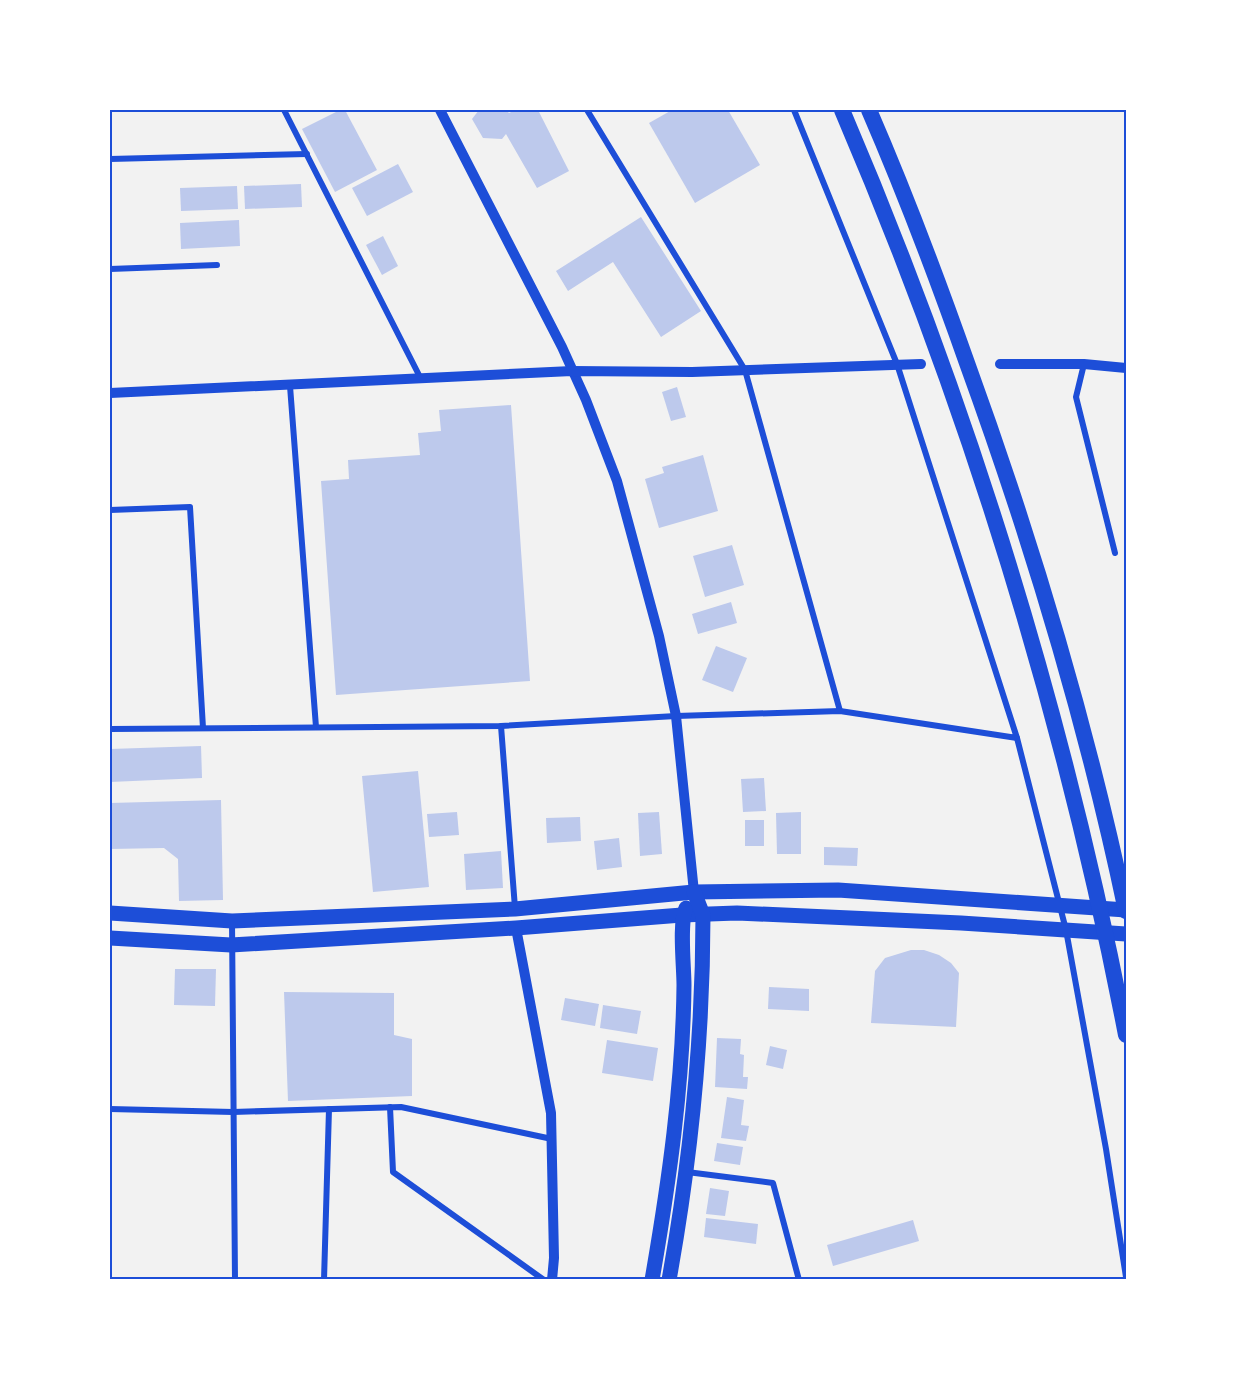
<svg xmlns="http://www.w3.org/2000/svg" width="1236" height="1389" viewBox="0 0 1236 1389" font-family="Quicksand,sans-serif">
	<rect width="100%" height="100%" fill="#f2f2f2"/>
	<g fill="#bdc9ec">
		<polygon points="340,110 345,110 377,170 335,192 302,129"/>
		<polygon points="479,110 506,110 509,113 516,110 538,110 569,171 537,188 506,134 502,139 483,138 472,119"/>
		<polygon points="672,110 728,110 760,165 695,203 649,123"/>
		<polygon points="398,164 413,192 367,216 352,188"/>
		<polygon points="301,184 302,207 245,209 244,186"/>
		<polygon points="237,186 238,209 181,211 180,188"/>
		<polygon points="641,217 701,311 661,337 613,262 568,291 556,271"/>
		<polygon points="239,220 240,246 181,249 180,223"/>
		<polygon points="383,236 398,266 382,275 366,245"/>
		<polygon points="677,387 686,417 671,421 662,392"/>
		<polygon points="511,405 530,681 336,695 321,481 349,479 348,460 420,455 418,433 441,431 439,410"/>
		<polygon points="703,455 718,511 659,528 645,479 664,473 662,467"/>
		<polygon points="732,545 744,585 705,597 693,556"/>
		<polygon points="731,602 737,623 698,634 692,614"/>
		<polygon points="716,646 747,658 733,692 702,680"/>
		<polygon points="201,746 202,778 110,782 110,749"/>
		<polygon points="418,771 429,887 373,892 362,776"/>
		<polygon points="764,778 766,811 743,812 741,779"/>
		<polygon points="221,800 223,900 179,901 178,859 164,848 110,849 110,803"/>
		<polygon points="457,812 459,835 429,837 427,814"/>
		<polygon points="659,812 662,854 640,856 638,813"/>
		<polygon points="801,812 801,854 777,854 776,813"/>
		<polygon points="580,817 581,841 547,843 546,818"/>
		<rect x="745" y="820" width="19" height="26"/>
		<polygon points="619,838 622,867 597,870 594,841"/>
		<polygon points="824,847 858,848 857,866 824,865"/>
		<polygon points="501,851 503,888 466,890 464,854"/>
		<polygon points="911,950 924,950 939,955 951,963 959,973 956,1027 871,1023 875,971 885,958"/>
		<polygon points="175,969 216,969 215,1006 174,1005"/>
		<polygon points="769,987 809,989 809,1011 768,1009"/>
		<polygon points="284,992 394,993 394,1035 412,1039 412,1096 288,1101"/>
		<polygon points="565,998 599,1004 595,1026 561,1020"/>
		<polygon points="603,1005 641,1011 637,1034 600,1028"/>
		<polygon points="717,1038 741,1039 740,1054 744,1055 743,1077 748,1077 747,1089 715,1087"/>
		<polygon points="607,1040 658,1048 653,1081 602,1073"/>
		<polygon points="770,1046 787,1050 783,1069 766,1065"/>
		<polygon points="727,1097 744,1100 741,1125 749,1126 746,1141 721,1138"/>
		<polygon points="717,1143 743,1147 740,1165 714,1161"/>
		<polygon points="710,1188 729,1191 725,1216 706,1214"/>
		<polygon points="706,1218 758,1224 756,1244 704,1237"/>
		<polygon points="913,1220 919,1241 833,1266 827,1245"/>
	</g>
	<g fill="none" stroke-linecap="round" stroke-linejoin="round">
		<g stroke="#1d4ed8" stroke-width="6">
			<polyline points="284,110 421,379"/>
			<polyline points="587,110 745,370 840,711"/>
			<polyline points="110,159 307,154"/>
			<polyline points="110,269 217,265"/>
			<polyline points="1084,364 1076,397 1115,553"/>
			<polyline points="290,386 316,727"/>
			<polyline points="110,510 190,507 203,728"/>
			<polyline points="501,726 515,908"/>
			<polyline points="110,729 501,726 676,716 840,711 1017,738 897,364 794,110"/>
			<polyline points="1017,738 1066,930 1106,1149 1126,1277"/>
			<polyline points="232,921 235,1280"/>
			<polyline points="390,1107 393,1172 544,1280"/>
			<polyline points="110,1109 233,1112 401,1107 552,1139"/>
			<polyline points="687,1172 773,1183 799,1280"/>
			<polyline points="324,1280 329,1109"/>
		</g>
		<g stroke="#1d4ed8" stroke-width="10">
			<polyline points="440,110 562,347 586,400 617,481 659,636 676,716 694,892"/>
			<polyline points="1000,364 1084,364 1126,368"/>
			<polyline points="110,393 572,371 692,372 921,364"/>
			<polyline points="516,928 551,1113 554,1258 552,1280"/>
		</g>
		<g stroke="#1d4ed8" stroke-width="15">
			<polyline points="110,913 232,921 515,909 694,892 838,890 1126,910"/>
			<polyline points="110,938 231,945 516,928 682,915 737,913 961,923 1126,934"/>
			<path d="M652,1280C669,1182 683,1084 684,985C684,967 679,922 686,908"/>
			<path d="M669,1280C691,1158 703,1038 703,915L694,892"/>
		</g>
		<g stroke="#1d4ed8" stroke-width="16">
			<path d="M842,110C969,407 1065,718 1126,1035"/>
			<path d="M869,110C905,193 937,278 967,363C1032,542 1087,725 1126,911"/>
		</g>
	</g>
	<rect width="1236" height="1389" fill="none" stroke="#ffffff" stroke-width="222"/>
	<rect x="111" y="111" width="1014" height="1167" fill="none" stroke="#1d4ed8" stroke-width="2"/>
</svg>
